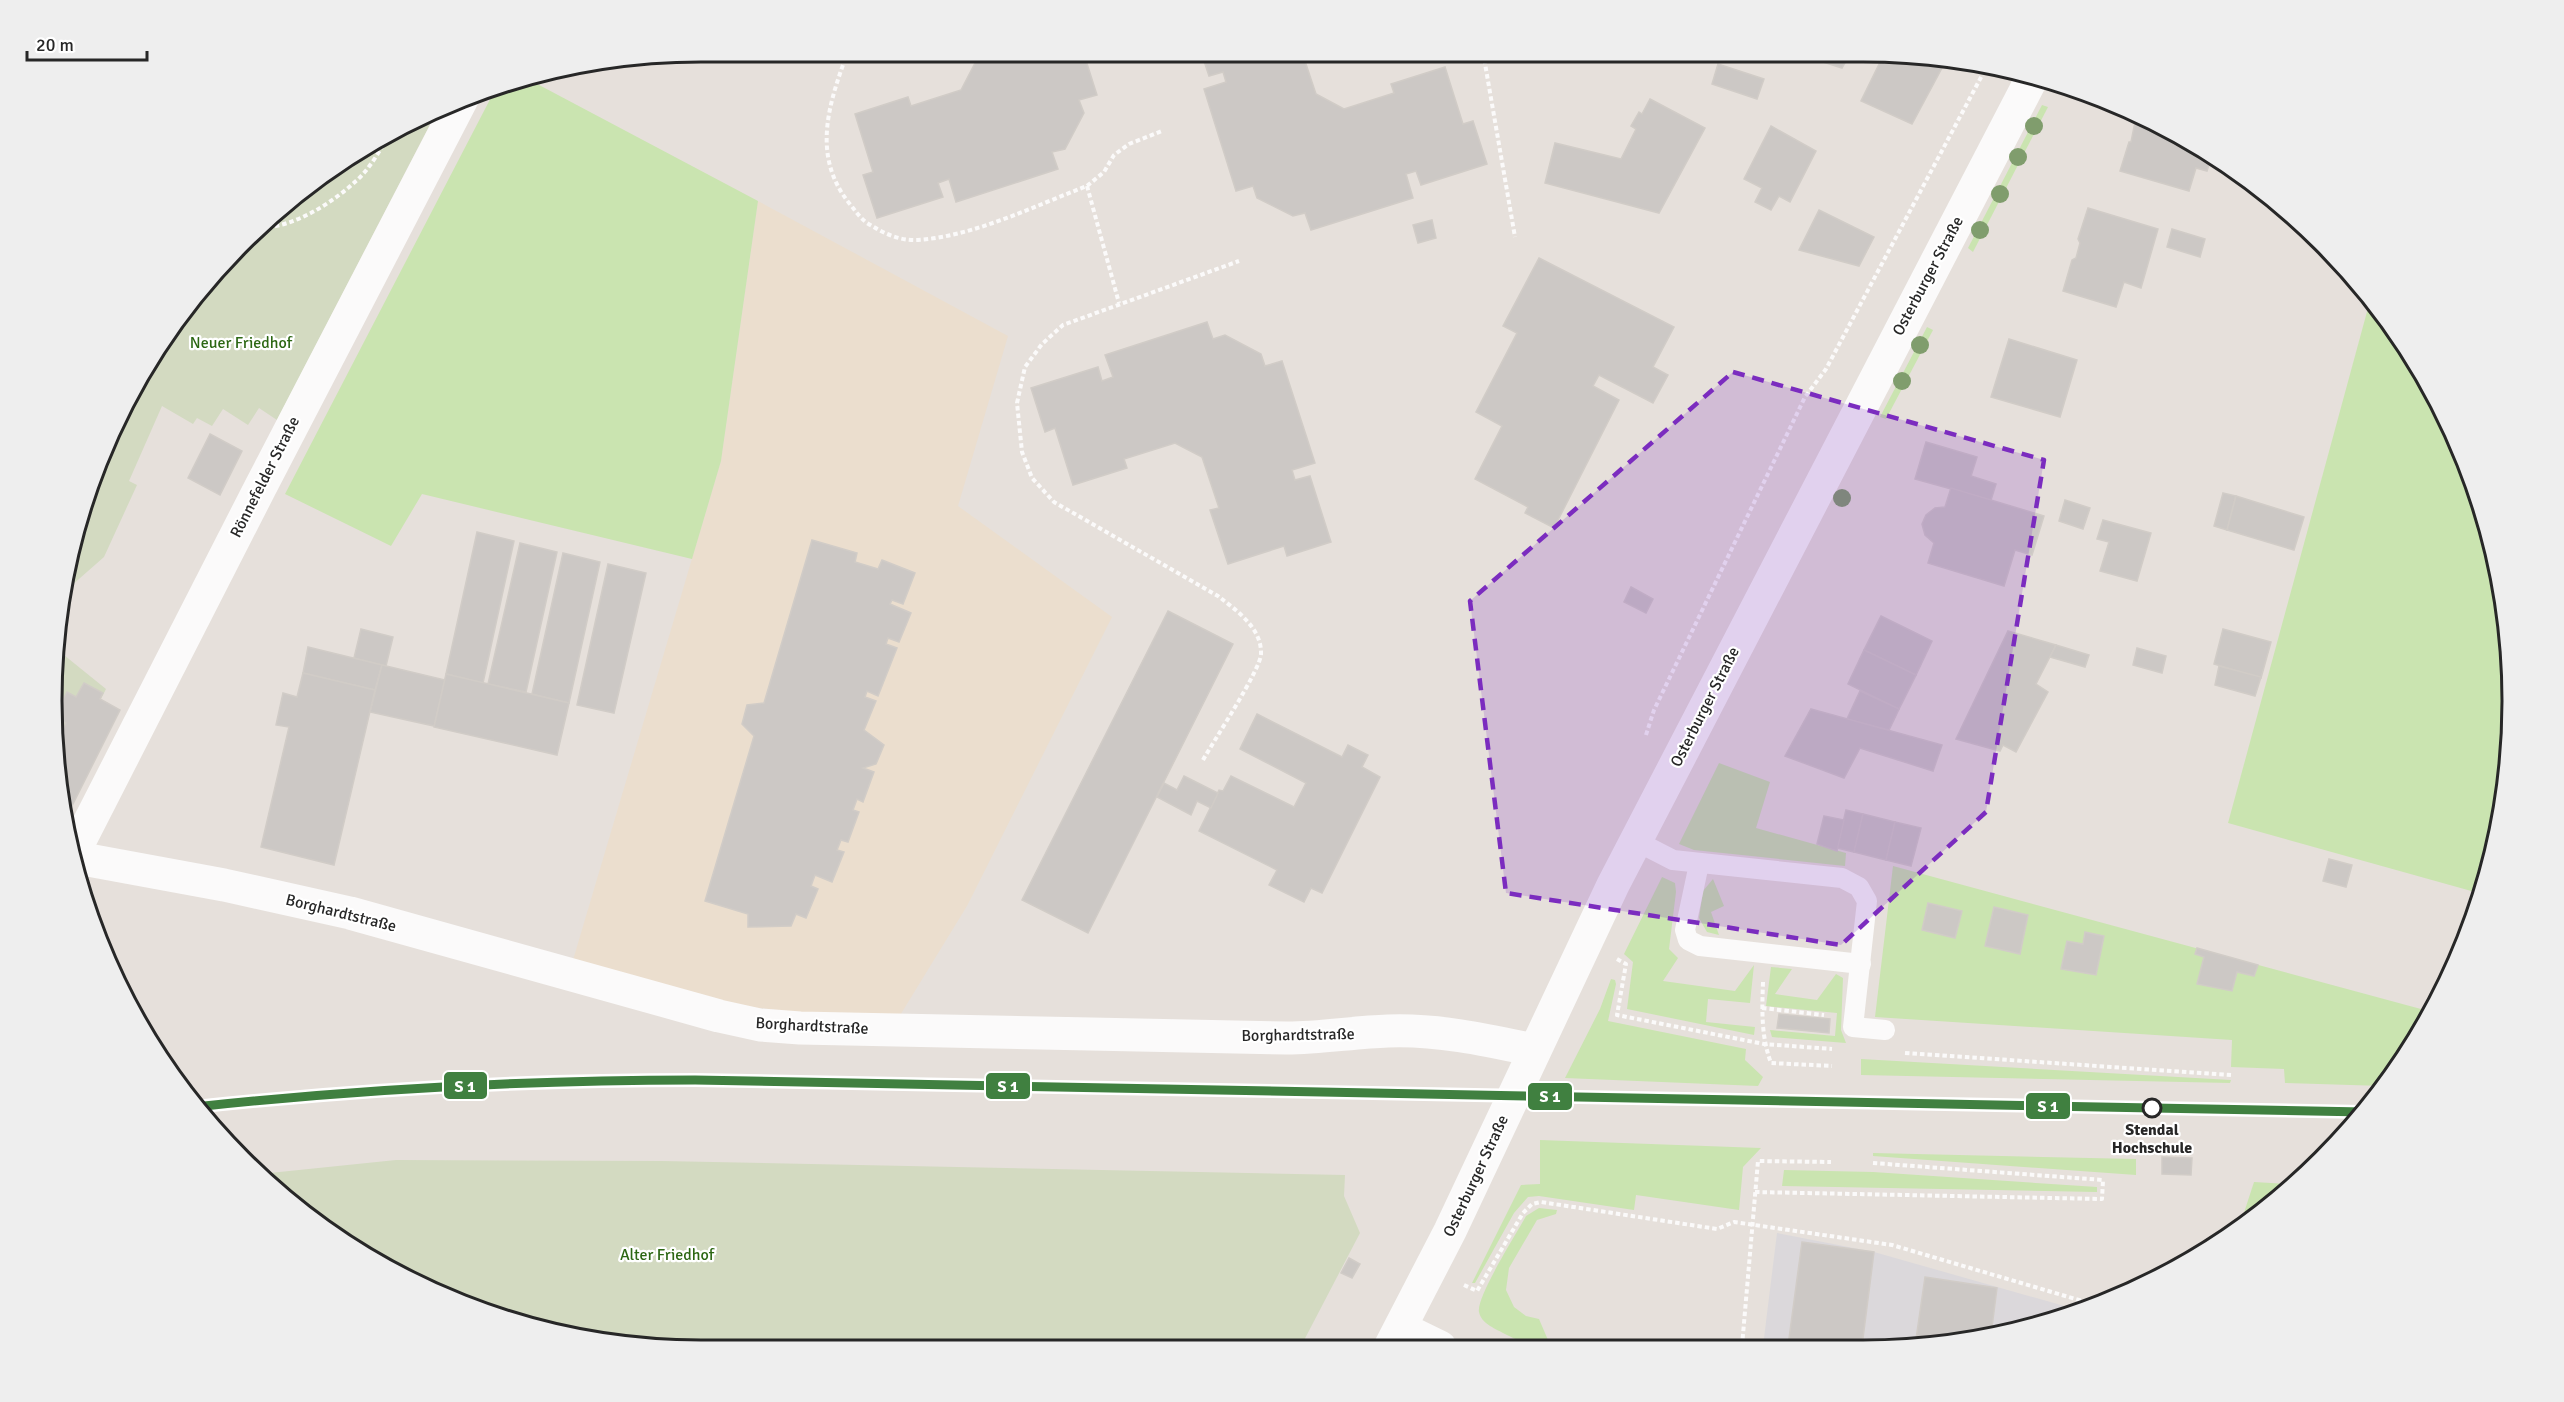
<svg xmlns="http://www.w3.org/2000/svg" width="2564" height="1402" viewBox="0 0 2564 1402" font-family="Signika,sans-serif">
	<rect width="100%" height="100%" fill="#e6e0db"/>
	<polygon fill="#dbd8db" points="1777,1233 1874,1252 2082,1311 2072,1316 1948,1345 1763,1346"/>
	<polygon fill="#ebdece" points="758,201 1008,336 958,506 1112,617 967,906 899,1017 804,1013 732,1005 573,960 721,461"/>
	<g fill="#cae4b0">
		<polygon points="524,77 758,201 721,461 692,559 422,494 391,546 285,494 498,84"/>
		<polygon points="2042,105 2048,107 1973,252 1968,248"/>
		<polygon points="2371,297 2378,305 2446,413 2491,532 2512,658 2507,786 2482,894 2228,823"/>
		<polygon points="1927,327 1933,330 1886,419 1880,417"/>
		<polygon points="1719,763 1770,782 1756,828 1846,853 1845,866 1694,850 1679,844"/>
		<polygon points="1893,866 2432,1012 2426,1026 2383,1086 2285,1083 2284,1069 2231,1067 2232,1040 1875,1017"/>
		<polygon points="1662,877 1675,883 1676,892 1669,949 1678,958 1663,981 1735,991 1754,965 1750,1003 1708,999 1706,1022 1755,1027 1754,1035 1627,1009 1633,962 1624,954"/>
		<polygon points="1713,879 1724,906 1711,912 1719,935 1707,932 1699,918 1703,891"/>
		<polygon points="1771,967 1792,969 1775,994 1817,1000 1836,974 1843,978 1841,1030 1846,1043 1772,1037 1770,1030 1835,1036 1837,1013 1766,1006"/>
		<polygon points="1611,979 1615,980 1616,984 1608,1021 1746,1049 1745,1060 1763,1077 1758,1086 1565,1078 1600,1009"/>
		<polygon points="1861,1059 2231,1080 2230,1083 1861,1075"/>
		<polygon points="1540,1140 1761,1148 1743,1167 1739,1210 1636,1195 1634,1210 1539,1196 1528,1197 1514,1213 1475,1283 1472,1283 1521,1185 1540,1184"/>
		<polygon points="1873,1153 2136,1159 2136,1175 1873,1156"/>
		<polygon points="1784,1170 1873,1172 2097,1187 2097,1192 1782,1186"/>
		<polygon points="2254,1182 2290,1184 2239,1228"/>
		<path d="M1539,1208L1557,1210L1556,1214L1537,1220L1509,1268L1506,1290L1514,1307L1526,1316L1539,1319L1551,1347C1529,1347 1522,1342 1503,1333C1494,1328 1481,1323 1479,1312C1476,1297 1517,1233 1526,1216Z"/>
	</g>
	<g fill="#d3dac1">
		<polygon points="437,111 277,420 259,408 248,425 223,409 212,426 197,418 193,424 162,406 129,481 137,485 104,557 63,593 73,533 101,452 160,340 213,272 305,186 376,138"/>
		<polygon points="54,647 106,689 101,699 120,710 66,818 52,744"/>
		<polygon points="396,1160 662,1161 1345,1175 1344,1196 1360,1233 1300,1348 659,1350 532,1329 376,1264 305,1216 260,1174"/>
	</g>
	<g fill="#ccc8c5" stroke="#d1ccc7" stroke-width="1.5">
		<polygon points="972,51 1083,51 1097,95 1079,100 1084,113 1065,149 1052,152 1058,169 956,202 949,179 938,183 943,197 877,218 863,175 873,172 855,114 908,97 911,106 961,90 975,63"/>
		<polygon points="1201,52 1302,52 1316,94 1344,109 1394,93 1391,84 1445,67 1463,124 1473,121 1487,164 1421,185 1416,171 1406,174 1413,198 1311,230 1305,213 1293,216 1257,198 1253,186 1236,191 1204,89 1226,82 1223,72 1209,76"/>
		<polygon points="1792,52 1851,52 1842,68"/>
		<polygon points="1885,52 1920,55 1943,66 1912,124 1861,101"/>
		<polygon points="1920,55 1946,59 1943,66"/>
		<polygon points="1718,64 1764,79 1757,99 1712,84"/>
		<polygon points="1650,99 1705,128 1659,213 1545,183 1555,143 1621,159 1636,129 1631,126 1639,112 1642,114"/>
		<polygon points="2136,117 2188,138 2212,155 2207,171 2196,168 2189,191 2120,171 2129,142 2131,142"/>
		<polygon points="1771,126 1816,151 1790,202 1779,196 1771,210 1755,202 1762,188 1744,179"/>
		<polygon points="2088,208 2158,229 2141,288 2124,282 2116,307 2063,291 2072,260 2076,258 2080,243 2078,239"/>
		<polygon points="1819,210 1874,237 1859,266 1799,250"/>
		<polygon points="1432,220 1436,238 1418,243 1413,225"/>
		<polygon points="2172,229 2205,239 2200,257 2167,247"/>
		<polygon points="1539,258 1674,327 1653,367 1668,375 1653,403 1599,375 1593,386 1619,400 1554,528 1525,513 1528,507 1475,479 1502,426 1476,412 1517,333 1503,326"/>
		<polygon points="1207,322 1213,339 1225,335 1261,354 1265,366 1282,361 1315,463 1292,470 1295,480 1310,476 1331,542 1287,556 1284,546 1228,564 1210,510 1219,508 1202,457 1175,443 1124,459 1127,468 1073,485 1055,428 1045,432 1031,388 1098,367 1102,381 1113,377 1105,355"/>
		<polygon points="2009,339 2077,360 2060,417 1991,397"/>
		<polygon points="210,434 242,451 220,495 188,478"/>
		<polygon points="1926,442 1977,457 1971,476 1996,484 1991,500 1915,479"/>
		<polygon points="1951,488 2044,516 2032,555 2015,550 2004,586 1928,563 1934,543 1925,535 1922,524 1926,515 1935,508 1945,507"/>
		<polygon points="2223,493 2236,496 2227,530 2214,526"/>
		<polygon points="2236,496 2304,517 2294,550 2227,530"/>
		<polygon points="2065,500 2090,508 2083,529 2059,521"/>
		<polygon points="2103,520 2151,533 2137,581 2100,571 2109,542 2097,539"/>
		<polygon points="477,532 514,541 483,683 446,674"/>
		<polygon points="812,540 857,553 855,562 878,569 882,560 915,573 903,604 892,600 890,604 911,613 899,642 888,638 886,644 897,648 878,696 867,691 865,697 876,701 864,730 884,745 876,764 863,768 874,772 863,802 857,799 853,810 859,812 848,842 841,840 837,850 844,852 832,882 815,875 811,886 818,889 806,918 796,914 791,926 748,927 748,914 705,901 754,736 742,724 747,705 764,703"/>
		<polygon points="520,543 557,552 526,692 488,684"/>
		<polygon points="563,553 600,562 569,703 532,694"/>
		<polygon points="608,564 646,573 614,713 577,705"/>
		<polygon points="1631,587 1653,599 1646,613 1624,602"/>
		<polygon points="1168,611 1233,644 1088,933 1022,900"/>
		<polygon points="1881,616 1932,641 1916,675 1864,650"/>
		<polygon points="361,629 393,637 386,666 354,658"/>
		<polygon points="2223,629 2271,642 2261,678 2214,664"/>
		<polygon points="2008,631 2056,645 2036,684 2048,692 2016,752 2003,745 2000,751 1956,739"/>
		<polygon points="2056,645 2089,655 2085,667 2050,657"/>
		<polygon points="308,647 382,665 375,690 303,673"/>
		<polygon points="2137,648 2166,656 2162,673 2133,665"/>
		<polygon points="1864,650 1916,675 1899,709 1848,684"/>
		<polygon points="382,665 445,680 434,726 370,712"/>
		<polygon points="2219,666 2261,677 2255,696 2215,685"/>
		<polygon points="303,673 375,690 334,865 261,847 289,727 276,725 283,693 297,697"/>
		<polygon points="446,674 569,703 557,755 434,727"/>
		<polygon points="84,683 103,693 100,699 120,710 66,818 52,744 55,744 66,723 54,717 67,692 76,697"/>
		<polygon points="1860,691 1899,709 1889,730 1847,719"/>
		<polygon points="1811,709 1942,745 1933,771 1860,748 1844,778 1785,756"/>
		<polygon points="1257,714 1342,757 1348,745 1368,755 1362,767 1380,777 1322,893 1311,888 1304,902 1269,885 1277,870 1199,831 1219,790 1223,791 1231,776 1294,807 1306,783 1240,749"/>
		<polygon points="1184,776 1218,793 1211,808 1197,801 1191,815 1157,797 1164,783 1177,790"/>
		<polygon points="1846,810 1863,814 1854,852 1837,848"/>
		<polygon points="1863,814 1895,822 1886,860 1854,852"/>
		<polygon points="1824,816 1844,820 1837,851 1817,844"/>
		<polygon points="1895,822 1921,828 1911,866 1886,860"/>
		<polygon points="2329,859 2352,865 2346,887 2323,881"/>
		<polygon points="1928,903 1962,911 1955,938 1922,930"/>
		<polygon points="1994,907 2028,915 2020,954 1985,946"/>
		<polygon points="2085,932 2104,936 2096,975 2061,969 2067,941 2083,944"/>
		<polygon points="2197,948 2258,965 2254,976 2237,972 2232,991 2197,984 2204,957 2195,954"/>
		<polygon points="1779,1014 1830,1019 1829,1033 1777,1028"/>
		<polygon points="2162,1157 2192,1158 2191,1175 2162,1174"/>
		<polygon points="1802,1242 1874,1252 1862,1346 1788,1346"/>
		<polygon points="1349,1258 1360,1264 1352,1278 1341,1273"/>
		<polygon points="1925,1277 1997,1288 1991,1335 1948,1345 1915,1346"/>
		<polygon points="2048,1312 2074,1316 2047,1322"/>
	</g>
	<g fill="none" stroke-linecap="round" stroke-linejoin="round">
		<g stroke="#fbfafa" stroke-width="4" stroke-dasharray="4.5 3" stroke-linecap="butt">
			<path d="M848,51C829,103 811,155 849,203C855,210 859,217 867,223C883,233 899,241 918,240C975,236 1034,206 1087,186L1104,172L1114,155L1129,144L1162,131"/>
			<polyline points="1483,52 1515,237"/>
			<polyline points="1087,186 1119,303"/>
			<path d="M260,228C294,227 331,204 356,181C370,169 382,147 391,131"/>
			<polyline points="1646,735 1654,710 1805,397 1826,369 1987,66"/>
			<path d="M1203,760C1213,742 1261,669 1261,654C1262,628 1236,610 1218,596L1054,502L1032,478L1022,452L1017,403L1025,367L1042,344L1063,325L1239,261"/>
			<polyline points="1617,959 1626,964 1617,1015 1764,1044 1832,1049"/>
			<path d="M1763,982C1762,1011 1761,1036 1771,1063L1832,1066"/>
			<polyline points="1762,1008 1824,1015"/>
			<polyline points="1905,1053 2231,1075"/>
			<polyline points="1755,1192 2102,1199 2103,1180 1873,1163"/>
			<polyline points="1464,1285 1477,1291 1523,1213 1532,1204 1541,1202 1717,1229 1734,1222 1892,1245 2096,1305"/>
			<polyline points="1742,1346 1758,1161 1831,1162"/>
		</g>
		<g stroke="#fbfafa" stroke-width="20">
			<polyline points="1636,841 1673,860 1842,878 1859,887 1867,901 1853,1027 1885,1030"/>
			<polyline points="1699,864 1685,930 1688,940 1700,946 1861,964"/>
		</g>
		<g stroke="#fbfafa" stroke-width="33">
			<path d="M72,857L224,885L350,913L719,1016L760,1025L800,1028L1287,1038C1321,1038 1355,1032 1388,1031C1437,1029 1487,1040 1534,1050"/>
			<polyline points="71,858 260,488 462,99"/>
			<polyline points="1401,1328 1440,1347"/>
		</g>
		<polyline stroke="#fbfafa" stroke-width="33" points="1390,1347 1450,1231 1613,885 2034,74"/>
		<defs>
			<path id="rail-1" d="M195,1107C362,1089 528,1080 695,1080L2364,1112"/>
		</defs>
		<use href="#rail-1" stroke="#fff" stroke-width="14"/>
		<use href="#rail-1" stroke="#408040" stroke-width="9"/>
	</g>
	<g fill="#809d6d">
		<circle cx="2034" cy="126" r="9"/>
		<circle cx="2018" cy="157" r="9"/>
		<circle cx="2000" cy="194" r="9"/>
		<circle cx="1980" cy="230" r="9"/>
		<circle cx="1920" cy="345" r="9"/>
		<circle cx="1902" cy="381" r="9"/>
		<circle cx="1842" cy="498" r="9"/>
	</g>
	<path fill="#7b2cbf" fill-opacity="0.2" stroke="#7b2cbf" stroke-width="4.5" stroke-dasharray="12 8" stroke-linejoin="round" d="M1733,372L2044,460L1986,812L1841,945L1506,893L1470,601Z"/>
	<circle fill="#fff" stroke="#272727" stroke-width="3" cx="2152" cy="1108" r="9"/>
	<g text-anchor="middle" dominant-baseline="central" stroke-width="4.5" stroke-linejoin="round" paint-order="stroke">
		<g font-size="16" fill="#272727" stroke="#fff">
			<text transform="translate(1928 276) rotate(-62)">Osterburger Straße</text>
			<text transform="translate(265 477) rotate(-63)">Rönnefelder Straße</text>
			<text transform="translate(1705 707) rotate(-63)">Osterburger Straße</text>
			<text transform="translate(341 913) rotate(14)">Borghardtstraße</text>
			<text transform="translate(812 1026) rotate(3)">Borghardtstraße</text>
			<text transform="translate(1298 1035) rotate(-1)">Borghardtstraße</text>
			<text transform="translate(1476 1176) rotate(-65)">Osterburger Straße</text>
		</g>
		<g font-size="16" fill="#2c6713" stroke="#fff">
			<text x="241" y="343">Neuer Friedhof</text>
			<text x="667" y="1255">Alter Friedhof</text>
		</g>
		<g font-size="16" font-weight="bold" fill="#272727" stroke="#fff">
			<text x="2152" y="1130">Stendal<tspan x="2152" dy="18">Hochschule</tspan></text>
		</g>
	</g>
	<path d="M0 0H2564V1402H0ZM701 62H1863A639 639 0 0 1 2502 701V701A639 639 0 0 1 1863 1340H701A639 639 0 0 1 62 701V701A639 639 0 0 1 701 62Z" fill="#eee" fill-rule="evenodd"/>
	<path fill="none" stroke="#272727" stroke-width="3" d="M701 62H1863A639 639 0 0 1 2502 701V701A639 639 0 0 1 1863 1340H701A639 639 0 0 1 62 701V701A639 639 0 0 1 701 62Z"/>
	<g stroke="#fff" stroke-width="2">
		<rect x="443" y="1071" width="45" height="29" rx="6" fill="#408040"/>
		<rect x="985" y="1072" width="46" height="28" rx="6" fill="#408040"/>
		<rect x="1527" y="1082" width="46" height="29" rx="6" fill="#408040"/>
		<rect x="2025" y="1092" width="46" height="28" rx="6" fill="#408040"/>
	</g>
	<g font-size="16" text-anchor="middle" font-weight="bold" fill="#fff">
		<text x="465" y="1092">S 1</text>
		<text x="1008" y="1092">S 1</text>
		<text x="1550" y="1102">S 1</text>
		<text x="2048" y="1112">S 1</text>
	</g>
	<path d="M27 51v9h120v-9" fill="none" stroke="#272727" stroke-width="3"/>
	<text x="36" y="51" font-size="18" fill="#272727" stroke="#ffffff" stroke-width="4.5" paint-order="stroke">20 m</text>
</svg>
